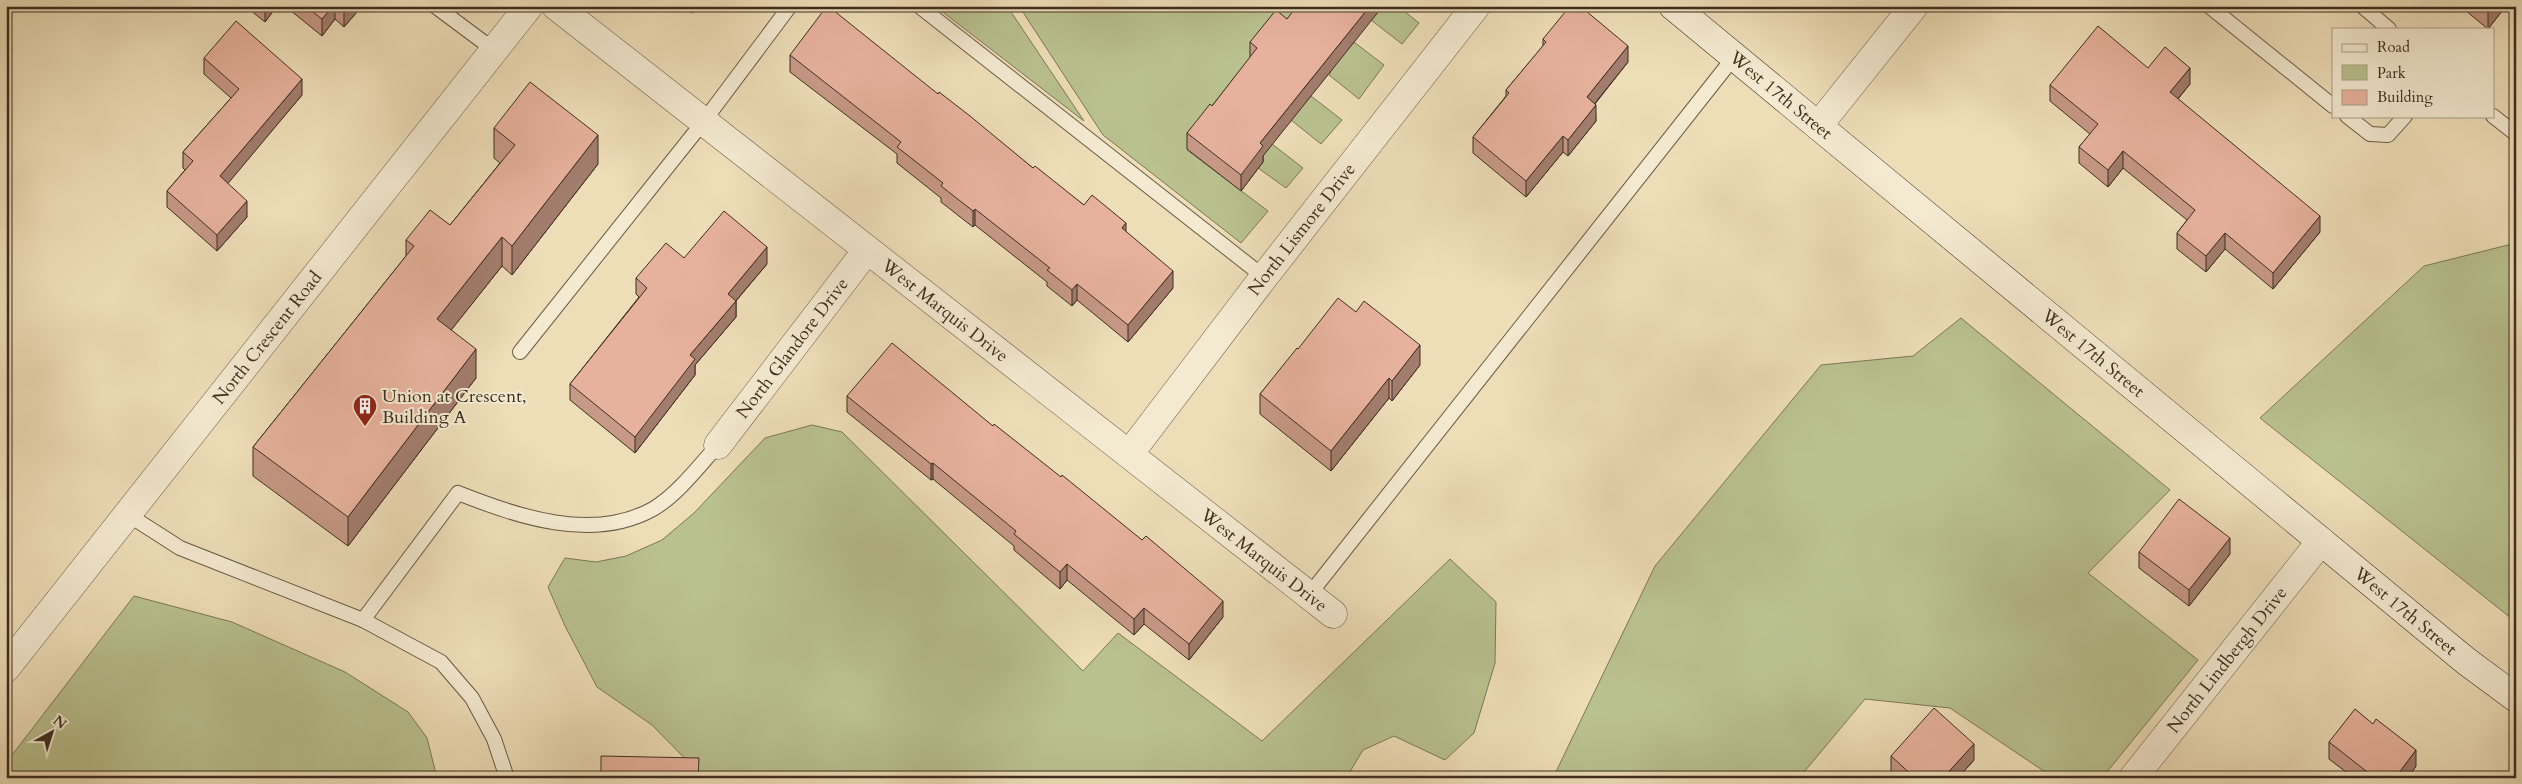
<svg xmlns="http://www.w3.org/2000/svg" width="2522" height="784" viewBox="0 0 2522 784" font-family="Cardo,serif">
	<rect width="100%" height="100%" fill="#eedeb8"/>
	<filter id="stains"><feTurbulence type="fractalNoise" baseFrequency=".004" numOctaves="4"/><feColorMatrix values="0 0 0 0 .2 0 0 0 0 .09 0 0 0 0 .02 0 0 0 .5 -.17"/></filter>
	<radialGradient id="worn" r=".72"><stop offset=".6" stop-color="#630" stop-opacity="0"/><stop offset="1" stop-color="#630" stop-opacity=".3"/></radialGradient>
	<g fill="#b9c18f" stroke="#7b7858">
		<polygon points="935,6 1007,6 1084,121"/>
		<polygon points="1019,6 1309,6 1303,15 1348,49 1354,42 1384,65 1359,99 1329,75 1331,71 1277,26 1250,58 1304,104 1311,96 1342,120 1321,144 1291,120 1294,116 1246,78 1221,111 1269,148 1272,144 1303,168 1286,188 1258,168 1263,162 1210,121 1187,150 1268,211 1241,243 1103,135"/>
		<polygon points="1353,6 1398,6 1419,23 1402,44"/>
		<polygon points="2516,243 2516,622 2260,418 2424,266"/>
		<polygon points="1961,318 2170,490 2088,573 2198,660 2102,778 2054,778 1950,708 1865,699 1799,778 1553,778 1655,566 1821,365 1913,356"/>
		<polygon points="812,425 842,432 1083,671 1118,633 1262,741 1450,559 1496,602 1495,663 1474,733 1445,760 1394,736 1363,750 1348,775 1349,778 704,778 652,725 597,687 565,626 548,587 565,558 596,562 626,556 662,540 694,513 765,438"/>
		<polygon points="134,596 232,622 345,672 408,712 427,738 437,778 6,778 6,763"/>
	</g>
	<g fill="none" stroke-linecap="round" stroke-linejoin="round">
		<defs>
			<g id="service">
				<polyline points="435,6 494,50"/>
				<polyline points="919,6 1264,277"/>
				<polyline points="2209,6 2333,106"/>
				<polyline points="2362,6 2389,29"/>
				<polyline points="2347,116 2370,134 2388,135 2405,116"/>
				<polyline points="2493,116 2516,134"/>
				<polyline points="520,352 704,121 790,6"/>
				<polyline points="127,514 180,548 363,620 441,662 472,698 494,739 507,778"/>
				<polyline points="1309,595 1734,57"/>
				<path d="M363,620L458,493C517,516 592,543 653,509C677,495 699,466 718,445"/>
			</g>
			<g id="minor">
				<path id="s1" d="M556,6L1333,614"/>
				<polyline points="1818,126 1914,6"/>
				<path id="s2" d="M718,445L867,250"/>
				<path id="s3" d="M1130,453L1264,277L1476,6"/>
				<path id="s4" d="M2133,778L2321,541"/>
			</g>
			<g id="tertiary">
				<path id="s5" d="M6,668L529,6"/>
			</g>
			<g id="secondary">
				<path id="s6" d="M1673,6L2466,661L2516,698"/>
			</g>
		</defs>
		<use href="#service" stroke="#695a46" stroke-width="16"/>
		<use href="#minor" stroke="#695a46" stroke-width="29"/>
		<use href="#tertiary" stroke="#695a46" stroke-width="29"/>
		<use href="#secondary" stroke="#3d2e20" stroke-width="29"/>
		<use href="#service" stroke="#f4ead1" stroke-width="14"/>
		<use href="#minor" stroke="#f4ead1" stroke-width="28"/>
		<use href="#tertiary" stroke="#f4ead1" stroke-width="28"/>
		<use href="#secondary" stroke="#f4ead1" stroke-width="28"/>
	</g>
	<g fill="#c79987" stroke="#3d2e20">
		<polygon points="245,6 277,6 265,22"/>
		<polygon points="285,6 362,6 344,27 335,19 322,36"/>
		<polygon points="683,6 698,6 692,13"/>
		<polygon points="2460,6 2506,6 2488,29"/>
		<polygon points="1287,19 1263,156 1263,162 1241,191 1187,149 1187,133 1212,106 1250,58 1250,42"/>
		<polygon points="1543,39 1628,62 1595,104 1596,121 1568,156 1563,152 1526,197 1473,153 1473,137 1506,96 1506,90 1543,46"/>
		<polygon points="790,55 938,94 1033,168 1084,205 1126,232 1173,288 1128,342 1077,300 1072,306 1047,286 1047,282 975,225 973,227 941,202 941,198 897,163 897,154 790,72"/>
		<polygon points="204,58 302,95 227,183 247,217 217,251 167,207 167,191 185,170 183,168 183,152 231,98 204,74"/>
		<polygon points="2148,68 2190,84 2178,99 2320,232 2273,289 2225,249 2206,272 2177,249 2177,233 2187,220 2123,168 2108,187 2079,163 2079,147 2090,134 2050,101 2050,85"/>
		<polygon points="494,128 598,164 512,275 502,266 451,330 476,378 348,546 253,476 253,447 406,256 406,240 450,225 500,163 494,158"/>
		<polygon points="684,258 767,264 736,301 736,317 695,365 695,375 635,453 570,400 570,384 639,297 636,294 636,278"/>
		<polygon points="1298,349 1420,365 1392,401 1389,398 1331,471 1260,414 1260,394"/>
		<polygon points="847,396 1223,617 1189,660 1144,624 1134,635 1067,580 1060,589 1014,550 1014,546 933,479 931,480 847,412"/>
		<polygon points="2139,552 2230,554 2189,606 2139,568"/>
		<polygon points="2329,742 2416,766 2408,778 2354,778 2329,759"/>
		<polygon points="1891,756 1974,760 1958,778 1897,778 1891,772"/>
	</g>
	<g fill="#a27d6e" stroke="#3d2e20">
		<polygon points="265,6 277,6 265,22"/>
		<polygon points="333,6 335,6 335,19 322,36 322,19"/>
		<polygon points="348,6 362,6 344,27 344,11"/>
		<polygon points="692,6 698,6 692,13"/>
		<polygon points="1370,6 1383,6 1263,156 1263,162 1241,191 1241,175 1260,143"/>
		<polygon points="2491,6 2506,6 2488,29 2488,11"/>
		<polygon points="1628,46 1628,62 1587,113 1587,97"/>
		<polygon points="2190,68 2190,84 2170,108 2170,92"/>
		<polygon points="302,79 302,95 220,193 220,176"/>
		<polygon points="1596,105 1596,121 1568,156 1568,140"/>
		<polygon points="598,135 598,164 512,275 512,246"/>
		<polygon points="1563,136 1563,152 1526,197 1526,181"/>
		<polygon points="2123,151 2123,168 2108,187 2108,170"/>
		<polygon points="247,201 247,217 217,251 217,235"/>
		<polygon points="975,209 975,225 973,227 973,211"/>
		<polygon points="2320,216 2320,232 2273,289 2273,273"/>
		<polygon points="1126,223 1126,239 1122,228"/>
		<polygon points="2225,233 2225,249 2206,272 2206,256"/>
		<polygon points="502,237 502,266 437,348 437,319"/>
		<polygon points="767,247 767,264 728,310 728,294"/>
		<polygon points="1173,271 1173,288 1128,342 1128,325"/>
		<polygon points="1077,284 1077,300 1072,306 1072,290"/>
		<polygon points="736,301 736,317 695,365 695,375 635,453 635,437 690,355"/>
		<polygon points="1420,345 1420,365 1392,401 1392,381"/>
		<polygon points="476,349 476,378 348,546 348,517"/>
		<polygon points="1389,378 1389,398 1331,471 1331,451"/>
		<polygon points="933,463 933,479 931,480 931,464"/>
		<polygon points="2230,538 2230,554 2189,606 2189,590"/>
		<polygon points="1067,564 1067,580 1060,589 1060,572"/>
		<polygon points="1223,601 1223,617 1189,660 1189,644"/>
		<polygon points="1144,608 1144,624 1134,635 1134,619"/>
		<polygon points="1974,744 1974,760 1958,778 1943,778"/>
		<polygon points="2416,750 2416,766 2408,778 2395,778"/>
	</g>
	<g fill="#e7b29d" stroke="#3d2e20">
		<polygon points="305,6 333,6 322,19"/>
		<polygon points="339,6 348,6 344,11"/>
		<polygon points="827,6 828,6 938,94 939,92 970,116 1033,168 1035,166 1084,205 1092,195 1126,223 1122,228 1173,271 1128,325 1077,284 1072,290 1047,270 1050,268 975,209 973,211 941,186 943,183 897,147 901,142 790,55"/>
		<polygon points="1297,6 1370,6 1260,143 1263,146 1241,175 1187,133 1210,104 1212,106 1257,48 1250,42 1276,10 1287,19"/>
		<polygon points="1570,6 1580,6 1628,46 1587,97 1596,105 1568,140 1563,136 1526,181 1473,137 1509,93 1506,90 1546,42 1543,39"/>
		<polygon points="2482,6 2491,6 2488,11"/>
		<polygon points="236,21 302,79 220,176 247,201 217,235 167,191 193,161 183,152 239,89 204,58"/>
		<polygon points="2098,26 2148,68 2165,47 2190,68 2170,92 2320,216 2273,273 2225,233 2206,256 2177,233 2195,210 2123,151 2108,170 2079,147 2098,124 2050,85"/>
		<polygon points="530,82 598,135 512,246 502,237 437,319 476,349 348,517 253,447 414,246 406,240 430,210 450,225 515,145 494,128"/>
		<polygon points="724,211 767,247 728,294 736,301 690,355 695,359 635,437 570,384 647,288 636,278 666,243 684,258"/>
		<polygon points="1338,298 1356,312 1364,301 1420,345 1392,381 1389,378 1331,451 1260,394 1297,348 1298,349"/>
		<polygon points="892,343 993,426 994,424 1061,477 1062,475 1142,540 1146,536 1223,601 1189,644 1144,608 1134,619 1067,564 1060,572 1014,534 1016,531 933,463 931,464 847,396"/>
		<polygon points="2179,499 2230,538 2189,590 2139,552"/>
		<polygon points="1934,708 1974,744 1943,778 1915,778 1891,756"/>
		<polygon points="2355,709 2373,724 2376,719 2416,750 2395,778 2375,778 2329,742"/>
		<polygon points="601,756 699,758 698,778 601,778"/>
	</g>
	<defs>
		<symbol id="building-pin" viewBox="-11 -11 22 30"><path d="M0 17L-7.5 6A9.5 9.5 0 1 1 7.5 6Z" fill="#8f2418" stroke="#f4ead1"/><path d="M-4-6H4V6H1V3H-1V6H-4ZM-2.5-4.3h1.7v1.8h-1.7ZM.8-4.3h1.7v1.8H.8ZM-2.5-1h1.7V.8h-1.7ZM.8-1h1.7V.8H.8Z" fill="#fff"/></symbol>
	</defs>
	<g fill-rule="evenodd">
		<use href="#building-pin" x="351" y="392" width="28" height="38"/>
	</g>
	<g text-anchor="middle" dominant-baseline="central" stroke-width="4" stroke-linejoin="round" paint-order="stroke">
		<g font-size="18" fill="#3d2e20" stroke="#f4ead1">
			<text stroke="none"><textPath href="#s6" startOffset="140">West 17th Street</textPath></text>
			<text stroke="none"><textPath href="#s3" startOffset="282">North Lismore Drive</textPath></text>
			<text stroke="none"><textPath href="#s1" startOffset="494">West Marquis Drive</textPath></text>
			<text stroke="none"><textPath href="#s5" startOffset="421">North Crescent Road</textPath></text>
			<text stroke="none"><textPath href="#s2" startOffset="122">North Glandore Drive</textPath></text>
			<text stroke="none"><textPath href="#s6" startOffset="545">West 17th Street</textPath></text>
			<text stroke="none"><textPath href="#s1" startOffset="899">West Marquis Drive</textPath></text>
			<text stroke="none"><textPath href="#s6" startOffset="950">West 17th Street</textPath></text>
			<text stroke="none"><textPath href="#s4" startOffset="151">North Lindbergh Drive</textPath></text>
		</g>
		<g font-size="18" fill="#3d2e20" stroke="#f4ead1" text-anchor="start">
			<text x="382" y="396">Union at Crescent,<tspan x="382" dy="21">Building A</tspan></text>
		</g>
	</g>
	<rect width="2522" height="784" fill="none" stroke="#eedeb8" stroke-width="25"/>
	<rect x="8" y="8" width="2507" height="769" fill="none" stroke="#3d2e20" stroke-width="2.5"/>
	<rect x="12" y="12" width="2497" height="759" fill="none" stroke="#3d2e20"/>
	<rect x="2332" y="28" width="162" height="90" fill="#f4ead1" stroke="#ab9f8a"/>
	<rect x="2342" y="44" width="25" height="8" fill="#f4ead1" stroke="#ab9f8a"/>
	<text x="2377" y="52" font-size="15" fill="#3d2e20">Road</text>
	<rect x="2342" y="65" width="25" height="15" fill="#b9c18f" stroke="#ab9f8a"/>
	<text x="2377" y="78" font-size="15" fill="#3d2e20">Park</text>
	<rect x="2342" y="90" width="25" height="15" fill="#e7b29d" stroke="#ab9f8a"/>
	<text x="2377" y="102" font-size="15" fill="#3d2e20">Building</text>
	<g transform="translate(52 732) rotate(39)" stroke="#f4ead1" stroke-width="4" paint-order="stroke">
	<path d="M0-4L9 19L0 12L-9 19Z" fill="#3d2e20"/>
	<text y="-8" font-size="14" font-weight="bold" text-anchor="middle" fill="#3d2e20">N</text>
	</g>
	<rect width="100%" height="100%" filter="url(#stains)"/>
	<rect width="100%" height="100%" fill="url(#worn)"/>
</svg>
